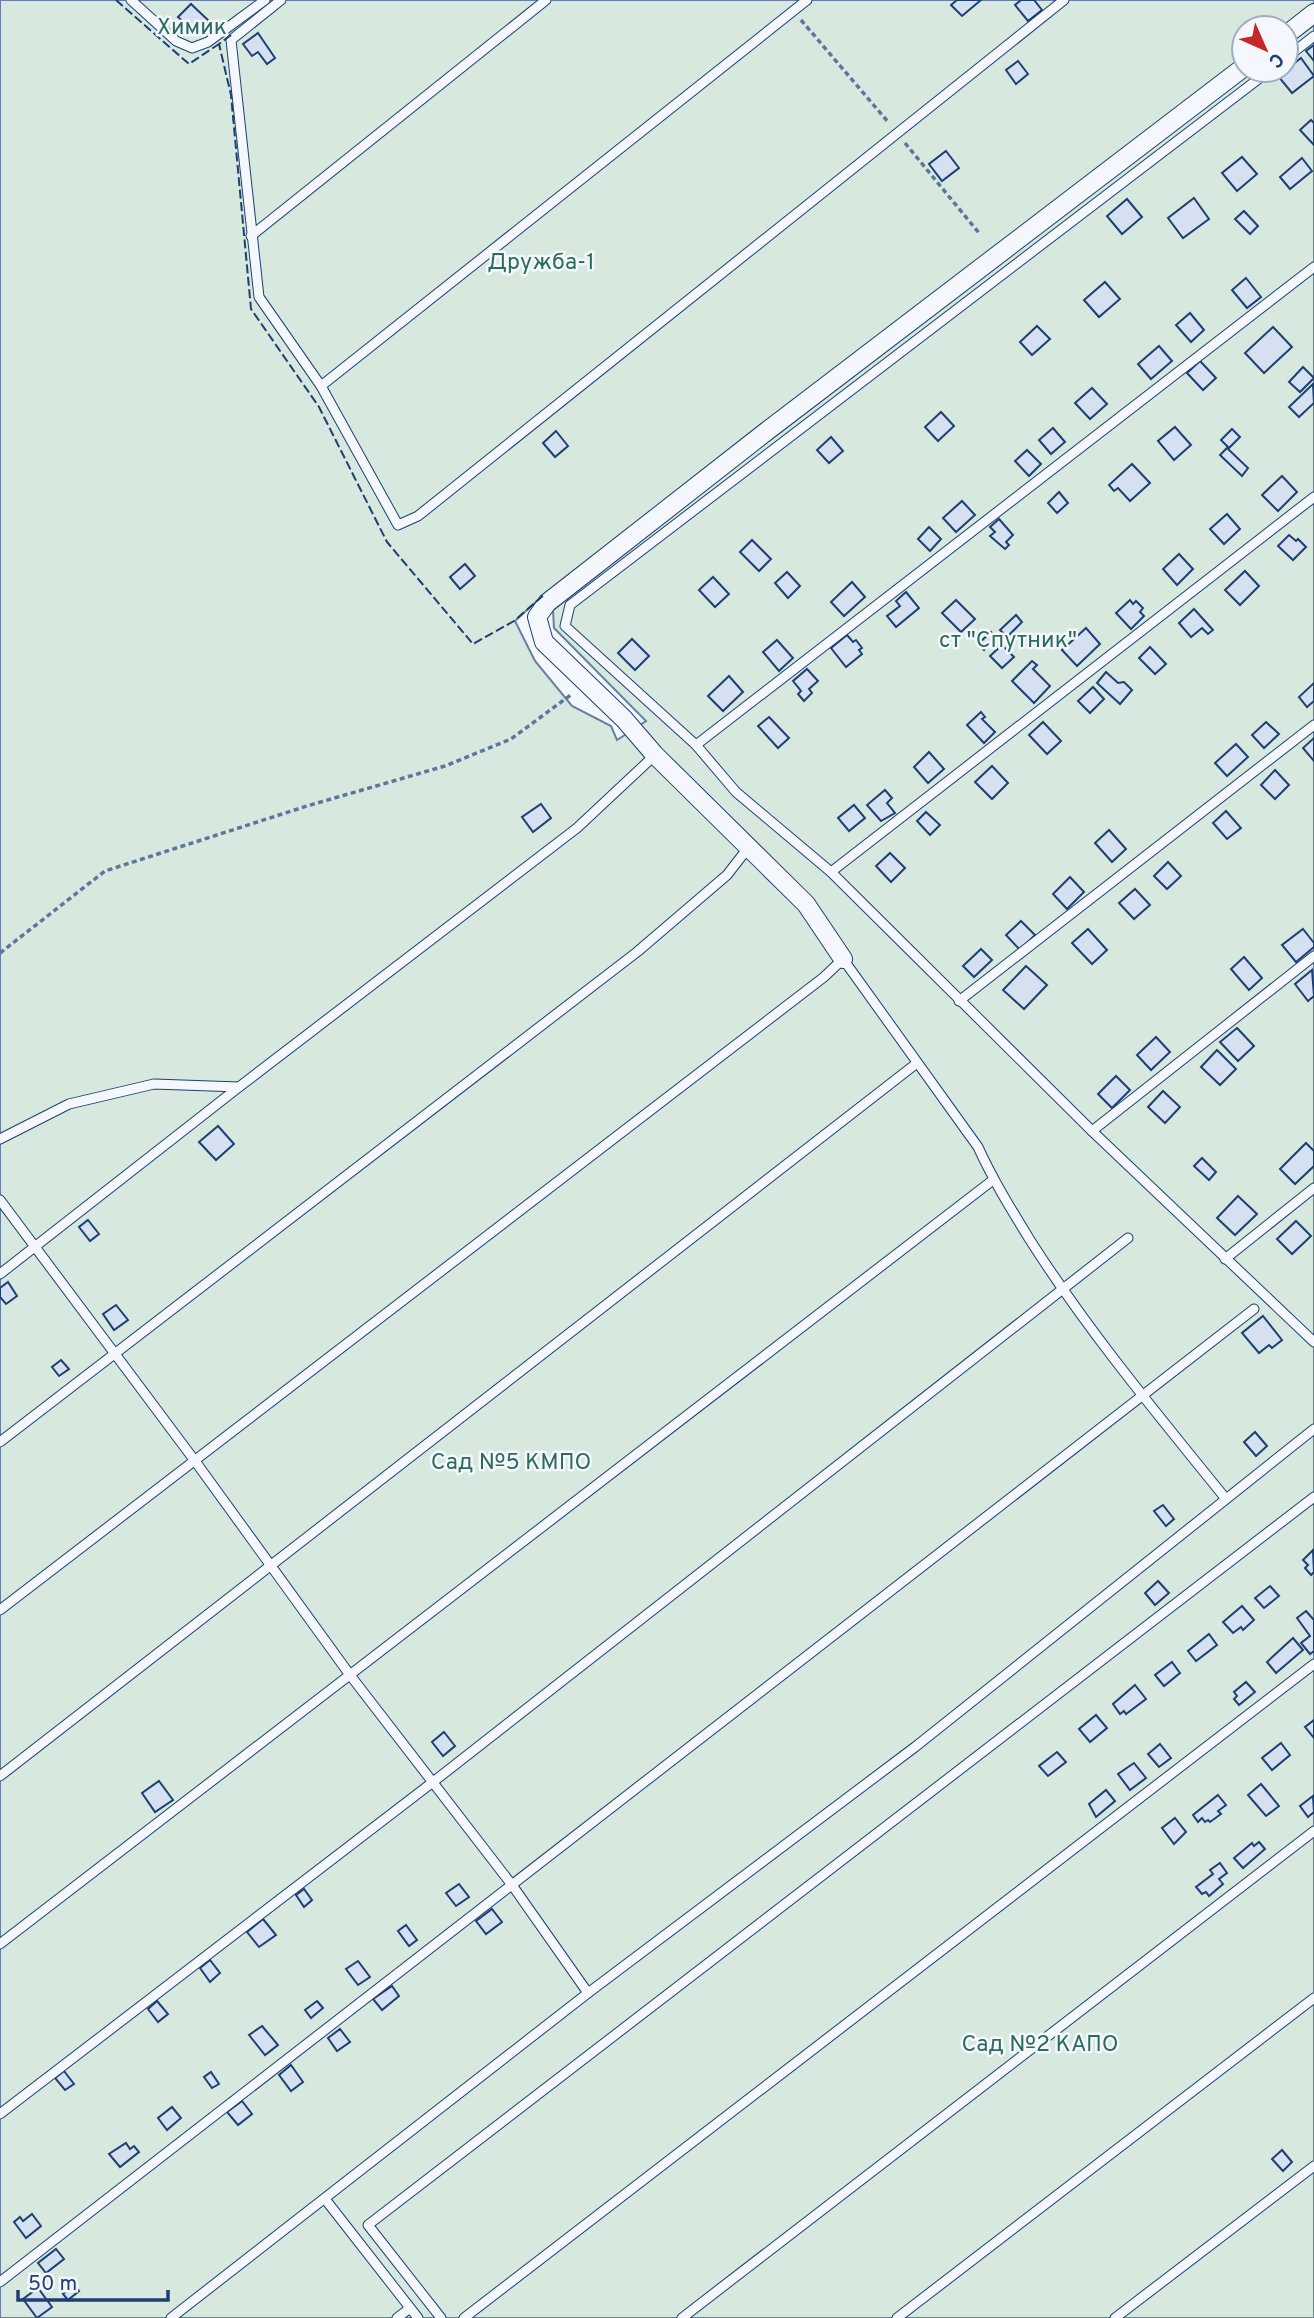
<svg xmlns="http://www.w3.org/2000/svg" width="1314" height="2318" viewBox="0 0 1314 2318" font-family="Overpass,sans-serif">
	<rect width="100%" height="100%" fill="#f4f7fb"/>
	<polygon fill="#d7e8df" stroke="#687fa3" stroke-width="2" points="0,0 1314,0 1314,3 1281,28 1244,28 1244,57 540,598 515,621 535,661 572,706 611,726 617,740 646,721 554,628 553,610 774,435 1254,70 1286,70 1286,46 1314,25 1314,2318 0,2318"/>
	<g fill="#d5e0f0" stroke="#1d3f73" stroke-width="2">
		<polygon points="957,0 981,0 962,16 951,5"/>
		<polygon points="1021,0 1034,0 1042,10 1028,21 1015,5"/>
		<polygon points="191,4 209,21 196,34 178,17"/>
		<polygon points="258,33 275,58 267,64 258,52 252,56 243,44"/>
		<polygon points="1314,45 1314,61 1306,51"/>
		<polygon points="1301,58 1314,76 1292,93 1278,76"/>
		<polygon points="1018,61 1028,74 1016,84 1006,70"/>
		<polygon points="1311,120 1314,123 1314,145 1300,130"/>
		<polygon points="946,151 959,168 942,181 929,164"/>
		<polygon points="1242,157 1257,174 1237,191 1222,173"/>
		<polygon points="1302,158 1312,171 1290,189 1280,177"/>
		<polygon points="1194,198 1209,219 1183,238 1168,218"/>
		<polygon points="1127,199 1142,217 1122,234 1107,216"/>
		<polygon points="1244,211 1258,226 1250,234 1235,219"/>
		<polygon points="1246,278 1261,297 1247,308 1232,290"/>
		<polygon points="1105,282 1120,299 1099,317 1084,300"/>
		<polygon points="1190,313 1204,330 1191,342 1176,325"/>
		<polygon points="1037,326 1050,339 1032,355 1020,342"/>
		<polygon points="1273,327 1292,347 1264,373 1245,353"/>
		<polygon points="1159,346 1172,361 1151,379 1138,364"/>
		<polygon points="1200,361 1216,378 1203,390 1187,373"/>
		<polygon points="1303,367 1314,378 1300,392 1289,382"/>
		<polygon points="1313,384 1314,403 1299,417 1289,407"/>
		<polygon points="1092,388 1107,404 1090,419 1075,403"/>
		<polygon points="941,412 954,426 938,441 925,427"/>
		<polygon points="1175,427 1191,445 1174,460 1158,441"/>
		<polygon points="1053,428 1065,442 1051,454 1039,440"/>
		<polygon points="1232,429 1240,437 1229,448 1221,440"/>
		<polygon points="556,431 568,446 555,457 543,443"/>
		<polygon points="831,437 843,451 829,463 817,450"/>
		<polygon points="1227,448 1248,468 1242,476 1220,455"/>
		<polygon points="1027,450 1041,464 1029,476 1015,461"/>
		<polygon points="1132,464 1150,483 1130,501 1118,488 1114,491 1109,485"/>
		<polygon points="1282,476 1297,492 1278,511 1262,495"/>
		<polygon points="1059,492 1068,503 1057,513 1048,503"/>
		<polygon points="962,501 975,515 956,532 943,518"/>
		<polygon points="1227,514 1240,529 1224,544 1210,529"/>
		<polygon points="999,519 1013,535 1006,542 1009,545 1005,549 990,536 995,532 990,527"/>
		<polygon points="929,527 941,539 930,551 918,539"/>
		<polygon points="1289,535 1296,541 1298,539 1306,547 1293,560 1278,546"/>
		<polygon points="752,540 771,559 759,571 740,552"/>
		<polygon points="1179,554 1193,569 1177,585 1163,569"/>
		<polygon points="465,564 475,576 460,589 450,577"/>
		<polygon points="1245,571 1259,586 1240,605 1225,590"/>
		<polygon points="787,572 800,586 788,598 775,583"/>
		<polygon points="713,577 729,594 715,607 699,590"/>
		<polygon points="852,582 865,597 844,616 831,602"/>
		<polygon points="906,592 919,608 896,627 887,616 900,606 896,601"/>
		<polygon points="956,600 975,619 961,632 942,613"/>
		<polygon points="1130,600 1133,604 1136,601 1143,608 1140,612 1144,616 1131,629 1116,613"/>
		<polygon points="1194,609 1213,630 1208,634 1202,628 1191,637 1179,623"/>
		<polygon points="1016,615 1022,622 1007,637 1000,630"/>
		<polygon points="1086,628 1100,644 1077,666 1062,650"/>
		<polygon points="991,632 996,638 984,650 978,644"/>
		<polygon points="847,635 853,642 856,640 862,648 859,650 862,654 846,667 831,648"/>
		<polygon points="632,639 649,656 635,670 618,653"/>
		<polygon points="777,640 793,658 779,671 763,652"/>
		<polygon points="1002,645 1014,657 1002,668 990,656"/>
		<polygon points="1150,647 1166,664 1155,674 1139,658"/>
		<polygon points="1032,661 1037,665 1033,669 1050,686 1034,703 1012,681"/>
		<polygon points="807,669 818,681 809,689 812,693 804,701 798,694 801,691 793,681"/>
		<polygon points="1106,672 1118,683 1124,682 1132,690 1120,704 1097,683"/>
		<polygon points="729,676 743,692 723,711 708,696"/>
		<polygon points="1314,683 1314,701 1307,707 1299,697"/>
		<polygon points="1093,687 1104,699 1090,713 1078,701"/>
		<polygon points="981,712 985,717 982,719 995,732 984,743 967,725"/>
		<polygon points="769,717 789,738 778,748 758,726"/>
		<polygon points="1043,722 1061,741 1047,754 1029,735"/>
		<polygon points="1266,722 1279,734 1264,748 1252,735"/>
		<polygon points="1314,738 1314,761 1303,748"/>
		<polygon points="1236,744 1248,757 1227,776 1215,763"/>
		<polygon points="929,752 944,769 928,783 914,767"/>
		<polygon points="992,766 1008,783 992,799 975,782"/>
		<polygon points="1275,770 1289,785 1275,799 1261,785"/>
		<polygon points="885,790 892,798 887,803 895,813 881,821 867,805"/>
		<polygon points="541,804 551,818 533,832 522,817"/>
		<polygon points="854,805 865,818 849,831 838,818"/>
		<polygon points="1226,811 1241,828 1227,839 1213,823"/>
		<polygon points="926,812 940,825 930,835 917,821"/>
		<polygon points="1109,830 1126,849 1112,862 1095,843"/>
		<polygon points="890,853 905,868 891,882 876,866"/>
		<polygon points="1168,862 1181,876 1167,889 1154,876"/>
		<polygon points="1070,877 1084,892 1067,909 1053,894"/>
		<polygon points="1135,889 1150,905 1134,919 1119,903"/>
		<polygon points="1021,921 1035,935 1020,950 1006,935"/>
		<polygon points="1088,929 1107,950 1092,964 1072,943"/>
		<polygon points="1303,929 1314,943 1314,947 1296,962 1282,945"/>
		<polygon points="981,949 992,960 974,977 963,966"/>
		<polygon points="1244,957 1262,978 1249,990 1231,969"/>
		<polygon points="1026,966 1047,985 1024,1009 1003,990"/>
		<polygon points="1312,970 1314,996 1308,1001 1295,984"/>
		<polygon points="1237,1028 1254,1046 1238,1061 1220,1042"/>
		<polygon points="1156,1037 1170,1052 1151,1070 1137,1055"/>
		<polygon points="1217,1050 1236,1069 1220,1085 1201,1067"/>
		<polygon points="1116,1076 1130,1090 1112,1108 1098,1094"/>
		<polygon points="1163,1091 1180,1107 1165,1123 1148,1107"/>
		<polygon points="218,1126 234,1144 216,1160 199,1142"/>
		<polygon points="1306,1143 1314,1151 1314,1166 1295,1184 1280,1169"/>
		<polygon points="1202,1158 1216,1172 1209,1180 1194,1166"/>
		<polygon points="1238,1196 1257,1214 1235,1235 1217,1218"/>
		<polygon points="88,1220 99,1234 90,1241 79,1227"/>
		<polygon points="1296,1221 1311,1236 1292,1254 1277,1239"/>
		<polygon points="8,1282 17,1296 6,1304 0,1297 0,1288"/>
		<polygon points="116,1305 128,1320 114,1330 103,1314"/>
		<polygon points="1263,1316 1282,1340 1272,1348 1269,1345 1259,1353 1242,1333"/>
		<polygon points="61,1360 69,1369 59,1376 52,1367"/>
		<polygon points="1255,1432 1267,1446 1256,1456 1244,1442"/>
		<polygon points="1163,1505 1174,1519 1166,1526 1154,1511"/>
		<polygon points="1313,1550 1314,1572 1311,1575 1305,1568 1308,1565 1303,1560"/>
		<polygon points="1158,1581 1169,1593 1155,1605 1145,1593"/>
		<polygon points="1270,1586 1279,1596 1264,1608 1255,1598"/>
		<polygon points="1242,1606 1254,1620 1243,1630 1241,1627 1233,1633 1223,1622"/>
		<polygon points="1306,1611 1314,1620 1314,1651 1310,1654 1301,1643 1310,1636 1297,1618"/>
		<polygon points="1209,1634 1217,1645 1196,1661 1188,1651"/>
		<polygon points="1293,1638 1303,1650 1276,1673 1267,1662"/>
		<polygon points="1172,1662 1180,1673 1164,1686 1155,1675"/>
		<polygon points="1246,1682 1255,1692 1239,1705 1234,1699 1237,1696 1234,1692"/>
		<polygon points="1135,1685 1146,1699 1126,1714 1124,1711 1120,1714 1113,1704"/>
		<polygon points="1096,1715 1107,1728 1090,1742 1079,1729"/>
		<polygon points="1314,1720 1314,1738 1305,1727"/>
		<polygon points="444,1732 455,1746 443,1756 432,1742"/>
		<polygon points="1281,1743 1290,1755 1272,1770 1262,1758"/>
		<polygon points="1160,1744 1171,1758 1159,1767 1148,1754"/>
		<polygon points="1057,1752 1066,1762 1048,1776 1039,1766"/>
		<polygon points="1134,1763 1146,1778 1130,1790 1118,1774"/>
		<polygon points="159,1781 173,1800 155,1812 142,1793"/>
		<polygon points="1261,1784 1279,1806 1266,1816 1248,1795"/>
		<polygon points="1106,1790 1115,1801 1096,1817 1089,1804"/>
		<polygon points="1218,1795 1226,1805 1218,1811 1221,1814 1210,1822 1208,1820 1205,1822 1202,1818 1198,1822 1193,1815"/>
		<polygon points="1313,1796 1314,1812 1308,1817 1300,1806"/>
		<polygon points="1175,1818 1186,1832 1174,1844 1162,1828"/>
		<polygon points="1259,1842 1265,1849 1243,1868 1234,1858 1252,1843 1254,1846"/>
		<polygon points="1220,1863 1227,1873 1219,1879 1223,1884 1209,1896 1206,1892 1202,1894 1196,1887 1213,1874 1210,1870"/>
		<polygon points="459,1884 469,1897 456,1906 446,1893"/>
		<polygon points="304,1889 312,1900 304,1907 296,1895"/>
		<polygon points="492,1909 502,1922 486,1934 476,1921"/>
		<polygon points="263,1919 276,1935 259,1947 247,1932"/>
		<polygon points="406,1925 417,1940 409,1946 398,1931"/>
		<polygon points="210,1960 220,1973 210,1982 200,1968"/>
		<polygon points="358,1961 370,1977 358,1985 346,1969"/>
		<polygon points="392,1986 399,1996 382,2010 373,1999"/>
		<polygon points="157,2001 168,2014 158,2022 148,2009"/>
		<polygon points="317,2001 323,2008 311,2018 305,2010"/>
		<polygon points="262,2026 278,2045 265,2055 249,2035"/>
		<polygon points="340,2029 350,2042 337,2051 328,2038"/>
		<polygon points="291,2065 303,2082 291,2091 279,2075"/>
		<polygon points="64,2071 74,2084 65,2090 55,2078"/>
		<polygon points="211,2072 219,2084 212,2088 204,2077"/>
		<polygon points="242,2101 252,2114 238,2125 227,2112"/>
		<polygon points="172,2107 181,2118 167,2130 158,2118"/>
		<polygon points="126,2143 130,2149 134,2146 139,2152 120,2167 109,2154"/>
		<polygon points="1282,2150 1292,2162 1283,2171 1272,2159"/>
		<polygon points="32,2214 41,2226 26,2238 14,2222 20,2217 23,2221"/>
		<polygon points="56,2249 64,2259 46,2273 38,2263"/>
		<polygon points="74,2285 79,2291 68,2300 63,2294"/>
		<polygon points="38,2288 52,2307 37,2318 23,2299"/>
	</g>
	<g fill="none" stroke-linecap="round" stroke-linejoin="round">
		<defs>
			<g id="lane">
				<polyline points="131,0 176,41 192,48 208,42 265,0"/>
				<polyline points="281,0 231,40 259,297 321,386 398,525 418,516 1064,0"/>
				<polyline points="1286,58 1314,36"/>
				<polyline points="1270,70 570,605 565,626 696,745 736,792 831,872 1092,1131 1314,1342"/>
				<polyline points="251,236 546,0"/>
				<polyline points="321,386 807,0"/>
				<polyline points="696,745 1314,267"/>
				<polyline points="831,872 1314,497"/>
				<polyline points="959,1001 1314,725"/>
				<polyline points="1092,1131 1314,956"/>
				<polyline points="0,1139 69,1104 154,1084 239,1087"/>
				<polyline points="0,1200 195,1461 350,1675 512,1885 588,1993"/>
				<polyline points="1225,1259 1314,1188"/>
				<polyline points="0,1274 239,1087 577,828 655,755"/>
				<polyline points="0,1442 637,952 727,875 748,848"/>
				<path d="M0,1610L824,977L843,959L978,1147C993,1180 1011,1209 1030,1240C1088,1331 1158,1415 1226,1499"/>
				<polyline points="0,1776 917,1063"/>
				<polyline points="0,1944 993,1180"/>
				<polyline points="0,2114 433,1782 1128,1238"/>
				<polyline points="325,2199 418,2318"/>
				<polyline points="0,2282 1254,1309"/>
				<polyline points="171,2318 588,1993 915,1747 1314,1429"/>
				<polyline points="397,2318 410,2308"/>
				<polyline points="441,2318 368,2225 1314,1497"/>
				<polyline points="464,2318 1314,1664"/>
				<polyline points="682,2318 1314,1831"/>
				<polyline points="897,2318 1314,1998"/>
				<polyline points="1115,2318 1314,2166"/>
			</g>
			<g id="street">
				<polyline points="1286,35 1314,13"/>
				<polyline points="843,959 806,904 655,755 624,719 544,642 537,617 547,603 767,431 1244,67"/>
			</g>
		</defs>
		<use href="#lane" stroke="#1d3f73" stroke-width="11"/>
		<use href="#street" stroke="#1d3f73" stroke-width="20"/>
		<g stroke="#5e769c" stroke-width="3.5" stroke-dasharray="5 3.5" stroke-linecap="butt">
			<polyline points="801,20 889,123"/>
			<polyline points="905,143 979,233"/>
			<polyline points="0,953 105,871 307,806 445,766 511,739 572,694"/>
		</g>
		<use href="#lane" stroke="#f4f7fb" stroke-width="9"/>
		<use href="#street" stroke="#f4f7fb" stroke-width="18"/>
		<g stroke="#1d3f73" stroke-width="2" stroke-dasharray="9 3.5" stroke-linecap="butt">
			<polyline points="116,0 189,64 219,44"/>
			<polyline points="231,35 219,44 231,95 251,309 319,407 387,542 473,644 514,621 545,594"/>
		</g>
	</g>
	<g text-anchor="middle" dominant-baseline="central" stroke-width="5" stroke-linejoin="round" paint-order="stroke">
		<g font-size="23" fill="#2c6c60" stroke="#f4f7fb">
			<text x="192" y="28">Химик</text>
			<text x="541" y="263">Дружба-1</text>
			<text x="1008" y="641">ст "Спутник"</text>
			<text x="511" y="1463">Сад №5 КМПО</text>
			<text x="1040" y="2045">Сад №2 КАПО</text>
		</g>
	</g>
	<g transform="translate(1265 49) rotate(135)"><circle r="33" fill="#f4f7fb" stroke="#9eadc5" stroke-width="2"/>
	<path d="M0-5L12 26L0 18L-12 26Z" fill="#c62828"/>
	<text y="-10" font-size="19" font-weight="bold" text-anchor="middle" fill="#1d3f73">С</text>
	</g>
	<path d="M18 2290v10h150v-10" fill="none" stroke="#1d3f73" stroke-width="3.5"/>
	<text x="28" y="2290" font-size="21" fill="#1d3f73" stroke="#f4f7fb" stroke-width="5" paint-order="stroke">50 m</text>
</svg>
